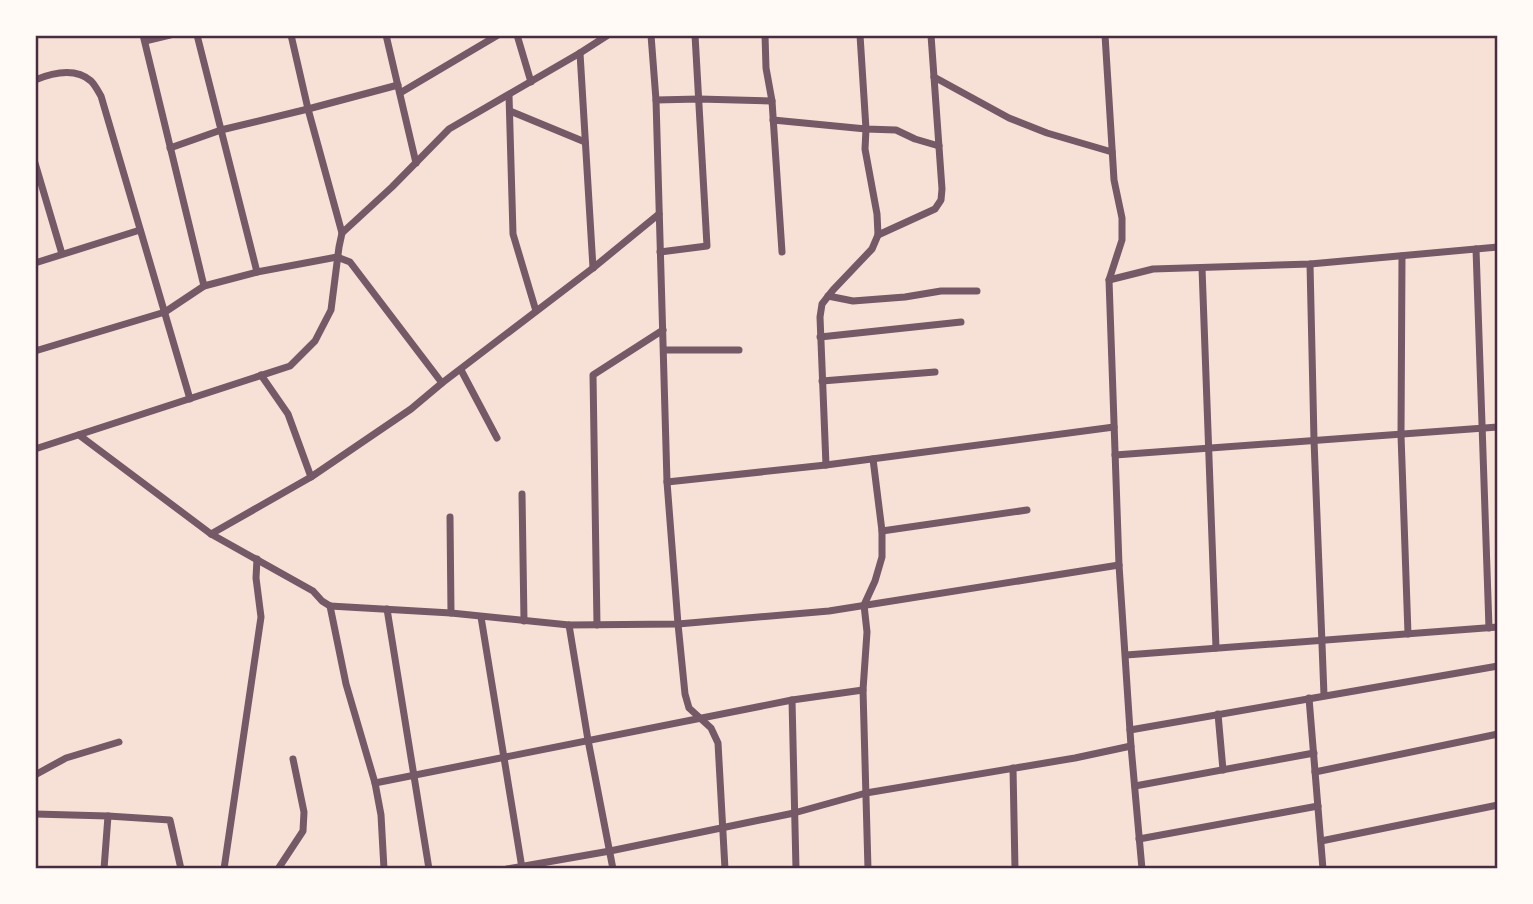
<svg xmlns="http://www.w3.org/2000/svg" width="1533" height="904" viewBox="0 0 1533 904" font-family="Poppins,sans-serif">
	<rect width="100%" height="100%" fill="#f7e1d7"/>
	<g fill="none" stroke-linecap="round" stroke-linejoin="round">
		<g stroke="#755966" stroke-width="7">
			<polyline points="143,35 204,286"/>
			<polyline points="197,35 257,272"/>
			<polyline points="291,35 308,109 342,233"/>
			<polyline points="386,35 416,163"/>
			<polyline points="517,35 531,82"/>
			<polyline points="651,35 656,100 667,482 678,624 685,694 689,708 711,728 718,743 725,869"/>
			<polyline points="765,35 766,68 772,101 782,252"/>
			<polyline points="1105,35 1114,180 1122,218 1122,240 1109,280 1119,565 1131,746 1142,869"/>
			<polyline points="145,41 170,35"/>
			<polyline points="580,53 593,268"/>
			<polyline points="934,77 1009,118 1047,133 1112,152"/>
			<path d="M35,80C52,73 75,67 91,81C95,85 98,91 101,96L190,399"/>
			<polyline points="400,93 498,35"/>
			<polyline points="509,95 513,234 536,311"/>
			<polyline points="656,100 699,99 772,101"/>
			<polyline points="510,111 585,142"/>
			<polyline points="773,120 866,129 896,130 915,139 939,146"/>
			<polyline points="170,148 221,130 308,109 398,85"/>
			<polyline points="35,163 62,254"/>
			<polyline points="878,235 935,209 941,200 942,189 931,35"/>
			<polyline points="1476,249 1489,628"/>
			<polyline points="660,252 707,246 695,35"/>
			<polyline points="1402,256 1401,435 1408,634"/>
			<polyline points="35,263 140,230"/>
			<polyline points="1310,264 1314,440 1324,695"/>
			<polyline points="1202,268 1216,648"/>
			<polyline points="1109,280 1153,269 1310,264 1498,247"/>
			<polyline points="828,296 853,301 905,297 941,291 977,291"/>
			<polyline points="820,337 961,322"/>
			<polyline points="664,350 739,350"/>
			<polyline points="35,351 165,312 204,286 257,272 337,257 350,262 442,383"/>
			<polyline points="461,370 497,438"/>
			<polyline points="261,375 288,414 311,477"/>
			<polyline points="822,381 935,372"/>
			<polyline points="79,435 211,534 313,591 322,601 330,606"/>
			<polyline points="35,449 290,366 315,341 331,310 339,247 342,233 392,187 449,129 580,53 608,35"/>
			<polyline points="1115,455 1498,427"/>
			<polyline points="826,465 820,317 822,304 833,290 872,249 878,235 877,214 865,149 866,129 860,35"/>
			<polyline points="667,482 826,465 1114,427"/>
			<polyline points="522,494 524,621"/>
			<polyline points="450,517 451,613"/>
			<polyline points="882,531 1027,510"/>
			<polyline points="211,534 311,477 411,409 442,383 593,268 659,214"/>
			<polyline points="330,606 451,613 569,625 678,624 829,611 1119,565"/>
			<polyline points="330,606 346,684 375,783 381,815 384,869"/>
			<polyline points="387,609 429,869"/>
			<polyline points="481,617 522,868"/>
			<polyline points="569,625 588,740 613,869"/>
			<polyline points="597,625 593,375 663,330"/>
			<polyline points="1126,655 1498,627"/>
			<polyline points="1309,698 1323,869"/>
			<polyline points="792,700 796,869"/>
			<polyline points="1218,714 1223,770"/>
			<polyline points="1130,730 1498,666"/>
			<polyline points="1013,768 1015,869"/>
			<polyline points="1315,772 1498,734"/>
			<polyline points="35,775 66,758 119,742"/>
			<polyline points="375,783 792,700 863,690"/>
			<polyline points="1135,786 1314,753"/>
			<polyline points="35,814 108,816 170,820 181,869"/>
			<polyline points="1139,839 1318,806"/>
			<polyline points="1321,841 1498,805"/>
			<polyline points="104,869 108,816"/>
			<polyline points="224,869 261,617 256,578 257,559"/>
			<polyline points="278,869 303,831 304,812 293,759"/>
			<polyline points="507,869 610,851 794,813 866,793 1075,758 1131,746"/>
			<polyline points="868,869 863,690 867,632 864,605 875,581 882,557 882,531 873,459"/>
		</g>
	</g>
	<rect width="1533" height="904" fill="none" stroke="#fffaf5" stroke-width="74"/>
	<rect x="37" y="37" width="1459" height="830" fill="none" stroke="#4a2c40" stroke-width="2.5"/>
</svg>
